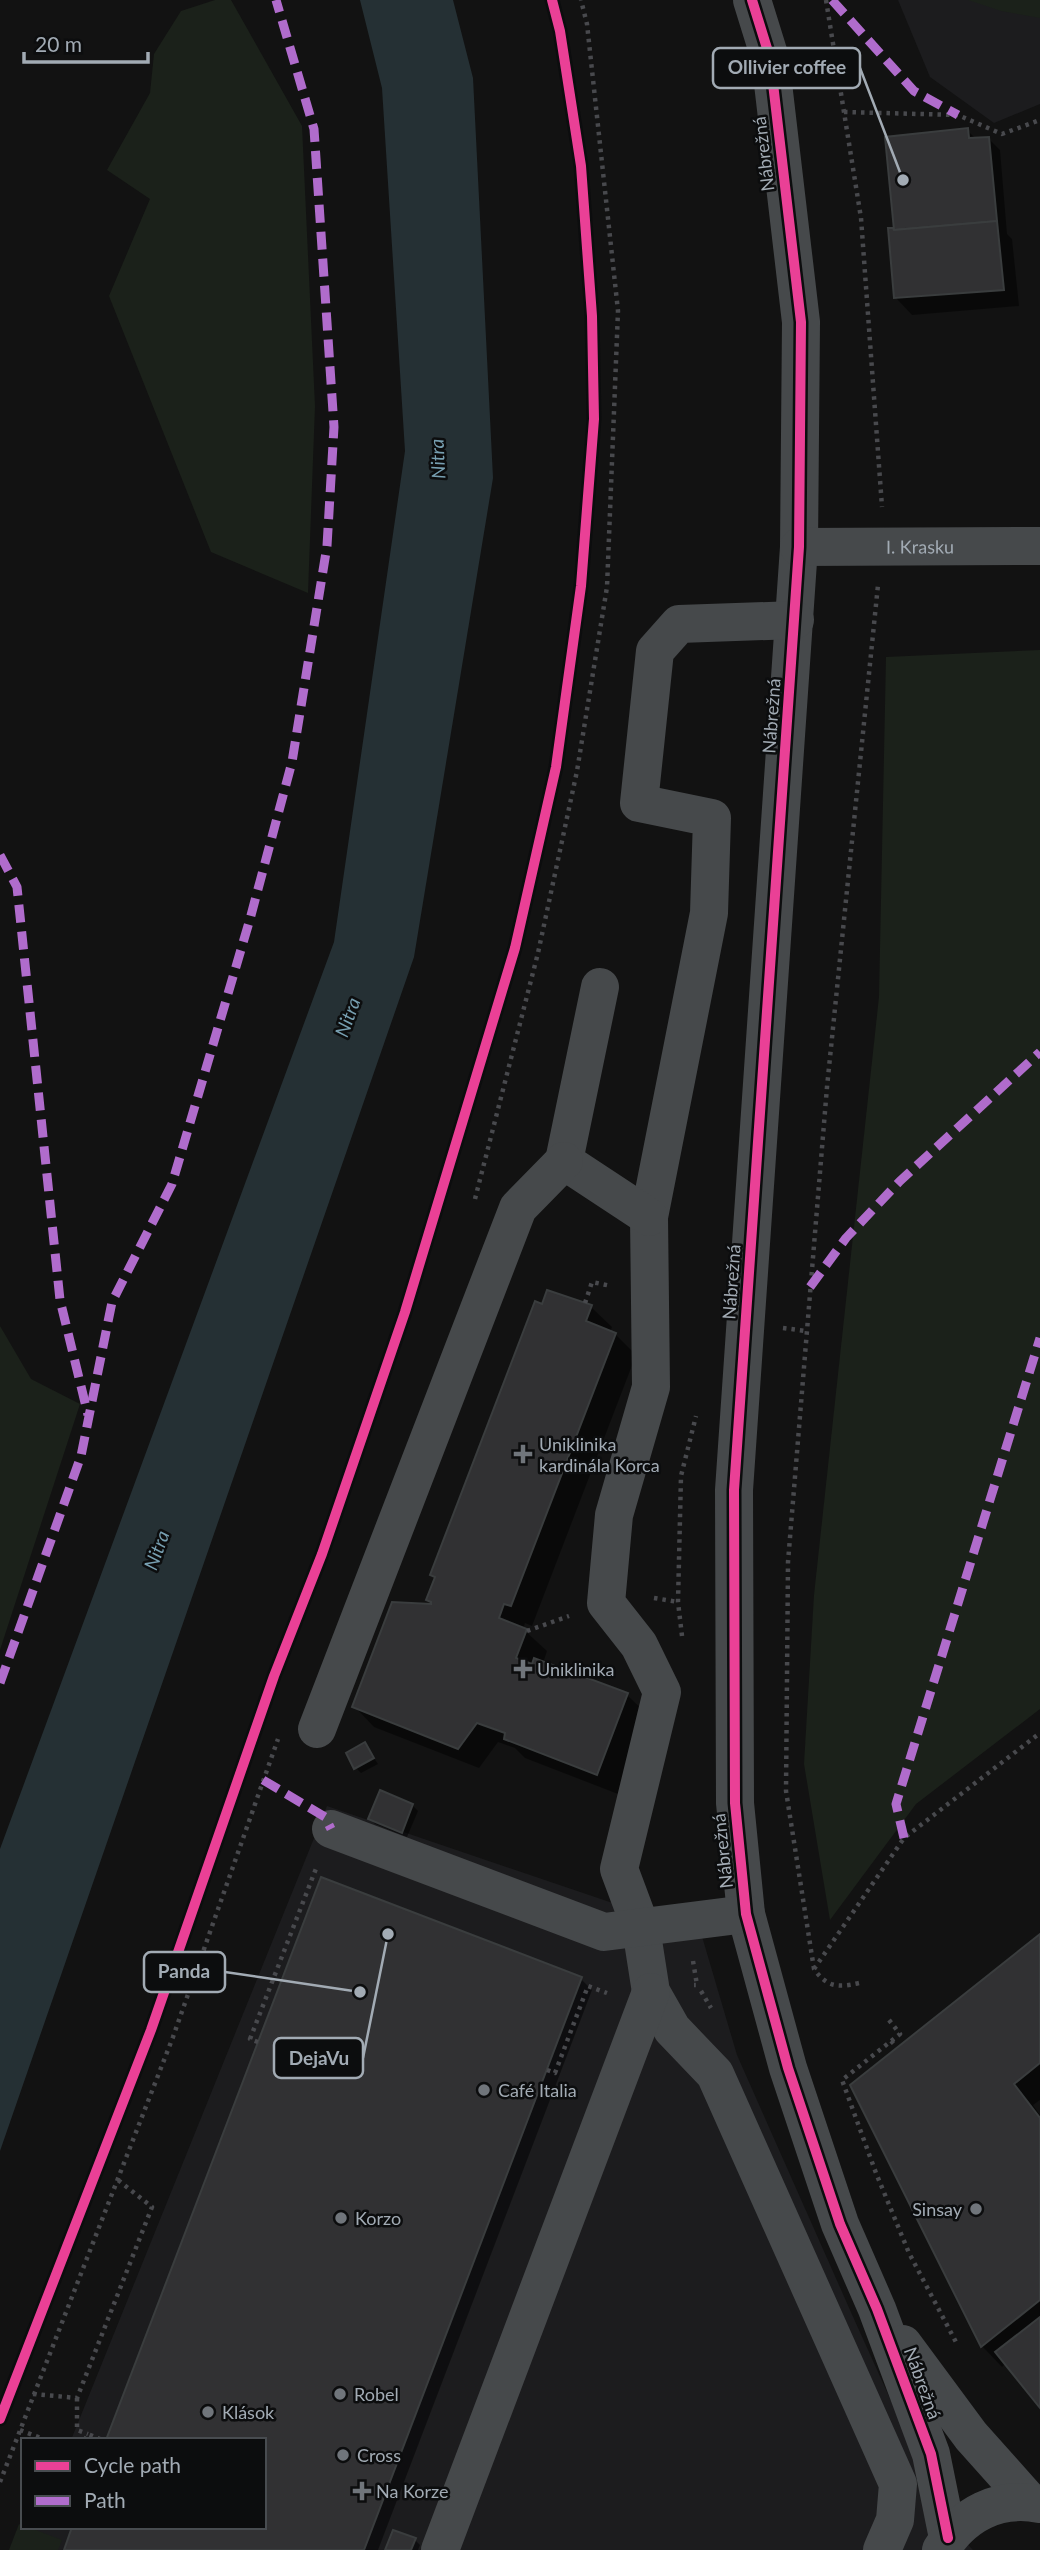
<svg xmlns="http://www.w3.org/2000/svg" width="1040" height="2550" viewBox="0 0 1040 2550" font-family="Lato,sans-serif">
	<rect width="100%" height="100%" fill="#121212"/>
	<g fill="#1c1c1e">
		<polygon points="898,0 1040,0 1040,104 994,123 930,77"/>
		<polygon points="327,1806 701,1933 737,2055 854,2319 945,2520 973,2550 26,2550 35,2527 264,2527 264,2440 71,2440"/>
	</g>
	<g fill="#1b211a">
		<polygon points="215,0 231,0 302,126 315,406 308,593 211,552 109,296 150,199 107,170 150,93 154,54 181,11"/>
		<polygon points="968,0 1040,0 1040,18 1001,11"/>
		<polygon points="1040,650 1040,1709 916,1804 830,1920 804,1764 814,1595 879,997 886,657"/>
		<polygon points="0,1326 31,1379 80,1404 0,1650"/>
		<polygon points="19,2524 23,2527 28,2527 62,2540 58,2550 9,2550"/>
	</g>
	<polygon fill="#253034" points="360,0 453,0 473,78 493,478 414,957 0,2151 0,1849 334,942 405,451 382,88"/>
	<g fill="#0007">
		<polygon points="967,130 977,140 989,139 1000,150 1007,234 1012,239 1019,306 912,315 896,298 890,230 895,230"/>
		<polygon points="543,1306 591,1307 612,1327 610,1332 615,1334 636,1355 532,1626 525,1623 523,1629 547,1651 543,1663 627,1695 648,1715 618,1794 525,1758 515,1748 498,1742 479,1768 374,1727 354,1706 435,1606 428,1600"/>
		<polygon points="364,1744 378,1764 361,1773 356,1768"/>
		<polygon points="412,1805 418,1811 407,1837 375,1824 370,1819"/>
		<polygon points="1040,1936 1040,2100 1033,2105 1040,2115 1040,2406 1006,2363 1002,2367 982,2346 852,2085"/>
		<polygon points="581,1979 592,1990 378,2550 65,2550 264,2527"/>
		<polygon points="415,2540 420,2545 418,2550 387,2550"/>
	</g>
	<g fill="#313133" stroke="#3a3d3e" stroke-width="2">
		<polygon points="968,128 969,138 989,137 997,221 894,230 885,137"/>
		<polygon points="997,221 1004,290 894,298 888,228 893,228 894,230"/>
		<polygon points="547,1290 592,1305 586,1321 616,1333 511,1606 504,1604 499,1618 527,1629 516,1658 532,1664 534,1658 628,1693 597,1775 504,1739 505,1733 477,1723 458,1749 352,1707 392,1602 431,1604 431,1602 426,1600 435,1577 430,1575 535,1301 542,1304"/>
		<polygon points="365,1742 374,1758 354,1769 346,1753"/>
		<polygon points="380,1790 413,1804 402,1833 368,1819"/>
		<polygon points="321,1877 582,1977 364,2550 64,2550 72,2527 264,2527 264,2440 106,2440"/>
		<polygon points="1040,1934 1040,2063 1014,2084 1040,2118 1040,2300 981,2347 850,2085"/>
		<polygon points="1040,2317 1040,2408 995,2352"/>
		<polygon points="393,2530 416,2538 411,2550 385,2550"/>
	</g>
	<g fill="none" stroke-linecap="round" stroke-linejoin="round">
		<g stroke="#48494d" stroke-width="4.5" stroke-dasharray="3.5 5" stroke-linecap="butt">
			<polyline points="826,0 861,218 882,507"/>
			<polyline points="844,112 958,115 1002,134 1040,120"/>
			<polyline points="475,1199 538,953 577,771 607,587 618,311 587,24 581,0"/>
			<polyline points="585,1303 592,1282 611,1286"/>
			<polyline points="783,1328 806,1331"/>
			<polyline points="654,1598 678,1602"/>
			<polyline points="527,1631 569,1616"/>
			<polyline points="682,1636 678,1602 681,1476 696,1416"/>
			<polyline points="693,1961 697,1985 694,1985"/>
			<polyline points="814,1969 904,1838 1040,1733"/>
			<path d="M859,1983C837,1988 827,1987 814,1969L786,1791L788,1562L827,1087L878,585"/>
			<polyline points="701,1991 711,2008"/>
			<polyline points="889,2020 900,2034 842,2080 876,2173 909,2253 957,2344"/>
			<polyline points="891,2041 897,2047"/>
			<polyline points="258,2042 250,2039 317,1866"/>
			<polyline points="547,2070 555,2073 588,1986 607,1993"/>
			<polyline points="33,2394 77,2398 152,2207 118,2180"/>
			<polyline points="77,2398 77,2430 88,2434"/>
			<polyline points="20,2430 46,2440"/>
			<polyline points="85,2440 88,2434 102,2440"/>
			<polyline points="0,2482 173,2037 278,1739"/>
		</g>
		<g stroke="#46494b" stroke-width="38">
			<polyline points="752,0 770,58 801,322 799,547 734,1490 735,1803 746,1914 788,2068 840,2224 877,2309 931,2454 948,2538"/>
			<path id="s1" d="M799,547L1040,546"/>
			<polyline points="795,620 679,624 655,651 639,803 712,818 709,913 649,1217 651,1387 614,1515 606,1603 639,1645 662,1692 619,1869 641,1928 651,1992 672,2029 715,2074 898,2484 895,2520 882,2550"/>
			<polyline points="600,987 564,1161 649,1217"/>
			<polyline points="317,1729 518,1208 564,1161"/>
			<polyline points="331,1829 604,1932 746,1914"/>
			<polyline points="903,2344 971,2436 1030,2502"/>
			<polyline points="440,2550 651,1992"/>
			<path d="M941,2550C963,2514 998,2496 1040,2504"/>
		</g>
		<g stroke="#b06ccc" stroke-width="9" stroke-dasharray="18 9" stroke-linecap="butt">
			<polyline points="832,0 914,91 958,115"/>
			<polyline points="0,855 17,887 60,1300 88,1415"/>
			<polyline points="810,1287 846,1238 900,1181 1040,1052"/>
			<polyline points="0,1683 81,1456 112,1302 172,1184 250,919 292,762 327,546 334,427 314,129 276,0"/>
			<polyline points="263,1780 325,1817 331,1829"/>
			<polyline points="904,1838 896,1804 1040,1338"/>
		</g>
		<defs>
			<g id="cycleway">
				<polyline points="752,0 770,58 801,322 799,547 734,1490 735,1803 746,1914 788,2068 840,2224 877,2309 931,2454 948,2538"/>
				<polyline points="0,2419 151,2030 274,1676 322,1554 405,1312 515,948 556,767 581,586 594,419 592,316 581,166 560,31 552,0"/>
			</g>
		</defs>
		<use href="#cycleway" stroke="#0c0d0e" stroke-width="15"/>
		<use href="#cycleway" stroke="#ea4096" stroke-width="10"/>
	</g>
	<g fill="#70757b" stroke="#0c0d0e" stroke-width="2.5">
		<path d="M519.5 1443.5h7v7h7v7h-7v7h-7v-7h-7v-7h7z"/>
		<path d="M519.5 1658.5h7v7h7v7h-7v7h-7v-7h-7v-7h7z"/>
		<circle cx="484" cy="2090" r="7"/>
		<circle cx="976" cy="2209" r="7"/>
		<circle cx="341" cy="2218" r="7"/>
		<circle cx="340" cy="2394" r="7"/>
		<circle cx="208" cy="2412" r="7"/>
		<circle cx="343" cy="2455" r="7"/>
		<path d="M358.5 2480.5h7v7h7v7h-7v7h-7v-7h-7v-7h7z"/>
	</g>
	<g text-anchor="middle" dominant-baseline="central" stroke-width="5" stroke-linejoin="round" paint-order="stroke">
		<g font-size="18" fill="#a2abb4" stroke="#0c0d0e">
			<text transform="translate(763 154) rotate(-97)">Nábrežná</text>
			<text stroke="none"><textPath href="#s1" startOffset="121">I. Krasku</textPath></text>
			<text transform="translate(771 716) rotate(-86)">Nábrežná</text>
			<text transform="translate(731 1282) rotate(-86)">Nábrežná</text>
			<text transform="translate(722 1851) rotate(-96)">Nábrežná</text>
			<text transform="translate(923 2383) rotate(70)">Nábrežná</text>
		</g>
		<g font-size="18" fill="#a2abb4" stroke="#0c0d0e" text-anchor="start">
			<text x="539" y="1444">Uniklinika<tspan x="539" dy="21">kardinála Korca</tspan></text>
			<text x="537" y="1669">Uniklinika</text>
			<text x="498" y="2090">Café Italia</text>
			<text x="962" y="2209" text-anchor="end">Sinsay</text>
			<text x="355" y="2218">Korzo</text>
			<text x="354" y="2394">Robel</text>
			<text x="222" y="2412">Klások</text>
			<text x="357" y="2455">Cross</text>
			<text x="376" y="2491">Na Korze</text>
		</g>
		<g font-size="19" font-style="italic" fill="#779fb1" stroke="#0c0d0e">
			<text transform="translate(437 459) rotate(-93)">Nitra</text>
			<text transform="translate(347 1017) rotate(-70)">Nitra</text>
			<text transform="translate(156 1550) rotate(-70)">Nitra</text>
		</g>
	</g>
	<path fill="none" stroke="#a2abb4" stroke-width="2.5" d="M903 180L860 68M360 1992L225 1972M388 1934L363 2058"/>
	<g fill="#a2abb4" stroke="#0c0d0e" stroke-width="2.5">
		<circle cx="903" cy="180" r="7"/>
		<circle cx="360" cy="1992" r="7"/>
		<circle cx="388" cy="1934" r="7"/>
	</g>
	<g fill="#0c0d0e" stroke="#a2abb4" stroke-width="2.5">
		<rect x="713" y="48" width="147" height="40" rx="7"/>
		<rect x="144" y="1952" width="81" height="40" rx="7"/>
		<rect x="274" y="2038" width="89" height="40" rx="7"/>
	</g>
	<g font-size="19" text-anchor="middle" font-weight="bold" fill="#a2abb4">
		<text x="787" y="74">Ollivier coffee</text>
		<text x="184" y="1978">Panda</text>
		<text x="319" y="2065">DejaVu</text>
	</g>
	<rect x="21" y="2438" width="245" height="91" fill="#0c0d0e" stroke="#484c50" stroke-width="2"/>
	<rect x="35" y="2461" width="35" height="10" fill="#ea4096" stroke="#484c50" stroke-width="2"/>
	<text x="84" y="2473" font-size="21" fill="#a2abb4">Cycle path</text>
	<rect x="35" y="2496" width="35" height="10" fill="#b06ccc" stroke="#484c50" stroke-width="2"/>
	<text x="84" y="2508" font-size="21" fill="#a2abb4">Path</text>
	<path d="M24 52v10h124v-10" fill="none" stroke="#a2abb4" stroke-width="3.5"/>
	<text x="35" y="52" font-size="21" fill="#a2abb4" stroke="#0c0d0e" stroke-width="5" paint-order="stroke">20 m</text>
</svg>
